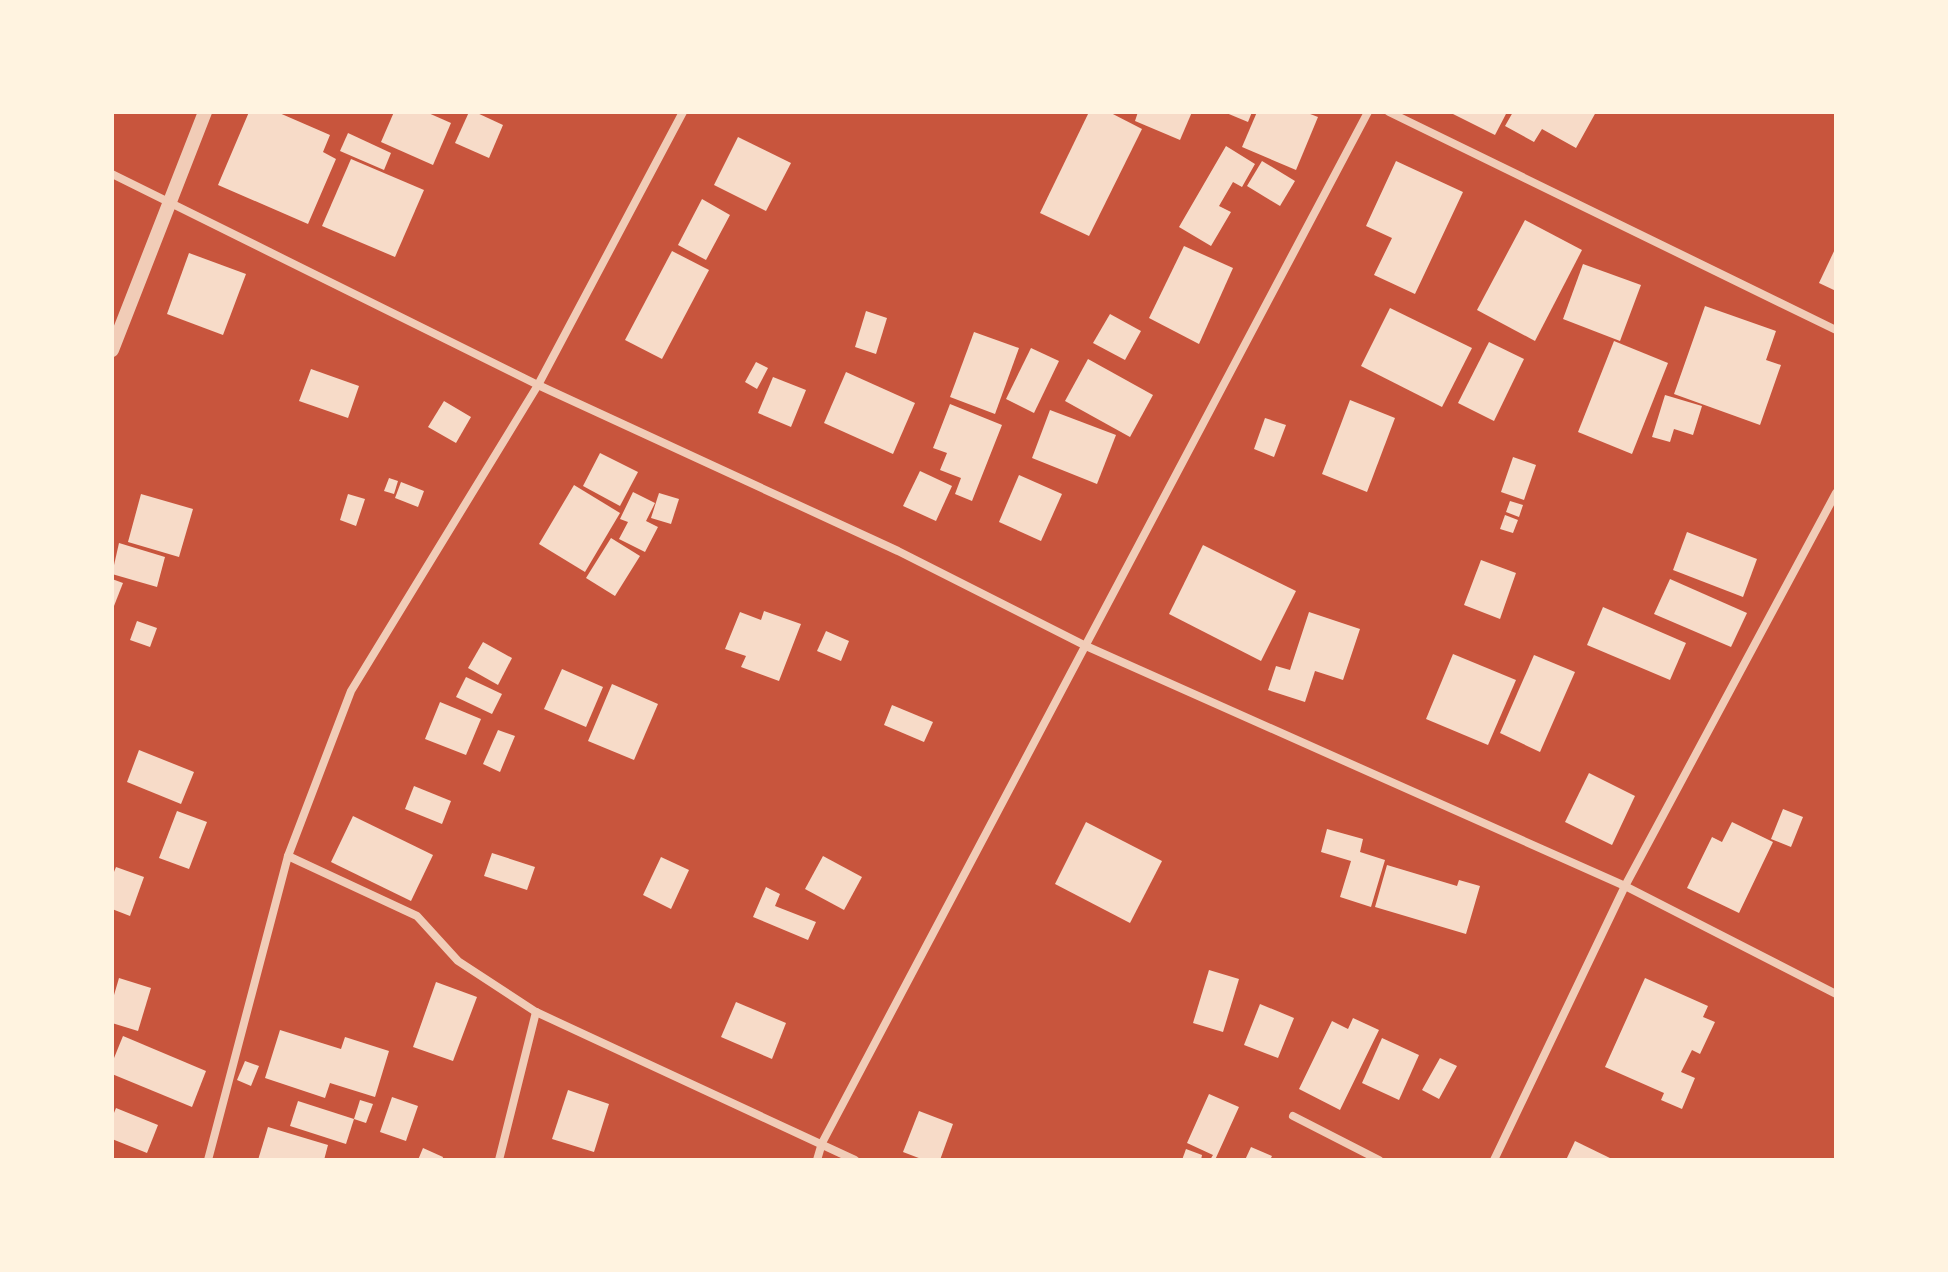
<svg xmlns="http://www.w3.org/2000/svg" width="1948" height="1272" viewBox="0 0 1948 1272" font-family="'PT Sans Narrow',sans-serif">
	<rect width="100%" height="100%" fill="#c8553d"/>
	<g fill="#f7dbc8">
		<polygon points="249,112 277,112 330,135 323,152 336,159 308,224 218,185"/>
		<polygon points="394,112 426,112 451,123 433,165 381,142"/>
		<polygon points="469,112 475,112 503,125 489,158 455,143"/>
		<polygon points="1089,112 1109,112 1142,129 1089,236 1040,213"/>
		<polygon points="1138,112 1192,112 1180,140 1135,121"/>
		<polygon points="1224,112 1252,112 1248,122"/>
		<polygon points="1257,112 1305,112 1318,117 1296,170 1242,147"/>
		<polygon points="1449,112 1507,112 1495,135"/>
		<polygon points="1513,112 1596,112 1576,148 1542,129 1534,142 1505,126"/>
		<polygon points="348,133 391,153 384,170 340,151"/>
		<polygon points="738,137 791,163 766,211 714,185"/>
		<polygon points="1226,146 1255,164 1242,187 1233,182 1219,206 1231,212 1211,246 1179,227"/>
		<polygon points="351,159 424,190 395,257 322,226"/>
		<polygon points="1262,161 1295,181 1280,206 1247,186"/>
		<polygon points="1396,161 1463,192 1415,294 1374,275 1392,238 1366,226"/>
		<polygon points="702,199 730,215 706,260 678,245"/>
		<polygon points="1525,220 1582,250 1535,341 1477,310"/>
		<polygon points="1184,246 1233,268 1199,344 1149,318"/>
		<polygon points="1836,247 1836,291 1819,283"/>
		<polygon points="672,251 709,270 662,359 625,340"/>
		<polygon points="189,253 246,274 223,335 167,314"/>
		<polygon points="1583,264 1641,285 1620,341 1563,319"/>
		<polygon points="1705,306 1776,331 1766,360 1781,365 1760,425 1674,394"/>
		<polygon points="1390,308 1472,348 1442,407 1361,366"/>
		<polygon points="866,311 887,318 876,354 855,347"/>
		<polygon points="1110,314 1141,331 1125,360 1093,343"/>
		<polygon points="974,332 1019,348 995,414 950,397"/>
		<polygon points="1614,341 1668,363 1632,454 1578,432"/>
		<polygon points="1489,342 1524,359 1494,421 1458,403"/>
		<polygon points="1031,348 1059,361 1034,413 1006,399"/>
		<polygon points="1088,359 1153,395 1130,437 1065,401"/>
		<polygon points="756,362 768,368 757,389 745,382"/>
		<polygon points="311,369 359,386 348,418 299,401"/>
		<polygon points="846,372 915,403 893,454 824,423"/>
		<polygon points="773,377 806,390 791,427 758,413"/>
		<polygon points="1665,395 1702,406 1693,435 1674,429 1670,442 1652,437"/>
		<polygon points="1350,400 1395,418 1367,492 1322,474"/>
		<polygon points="444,401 471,417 456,443 428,427"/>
		<polygon points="950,404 1002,425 972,501 955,494 961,478 940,470 947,453 933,448"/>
		<polygon points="1050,410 1116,435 1097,484 1032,458"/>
		<polygon points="1265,418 1286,425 1274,457 1254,449"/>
		<polygon points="600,453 638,472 620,506 583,486"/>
		<polygon points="1513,457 1536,465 1524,500 1501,492"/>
		<polygon points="920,471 952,486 936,521 903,506"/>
		<polygon points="1019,475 1062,494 1041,541 999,522"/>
		<polygon points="389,478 398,481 394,494 384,491"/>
		<polygon points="401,482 424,491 418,507 395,498"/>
		<polygon points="574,485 620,513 585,572 539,544"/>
		<polygon points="633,492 655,503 646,521 658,527 645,552 619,539 628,522 620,519"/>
		<polygon points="659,493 679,499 671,524 651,518"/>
		<polygon points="141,494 193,509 179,557 128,542"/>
		<polygon points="348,494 365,499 356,526 340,520"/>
		<polygon points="1510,501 1523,505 1519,517 1506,512"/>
		<polygon points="1505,515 1518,520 1513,533 1500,529"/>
		<polygon points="1687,532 1757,559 1743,597 1673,570"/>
		<polygon points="611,538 640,556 615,596 586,578"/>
		<polygon points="119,543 165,557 157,587 112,574"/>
		<polygon points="1203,545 1296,591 1261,661 1169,614"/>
		<polygon points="1481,560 1516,573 1500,619 1464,605"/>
		<polygon points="112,579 123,583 112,611"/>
		<polygon points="1670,579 1747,613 1731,647 1654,614"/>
		<polygon points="1603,607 1686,643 1670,680 1587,645"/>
		<polygon points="764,611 801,624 779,681 741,667 746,656 725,649 740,612 761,620"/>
		<polygon points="1309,612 1360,629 1343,680 1315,671 1305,702 1268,690 1276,666 1290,670"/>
		<polygon points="137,621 157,628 150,647 130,640"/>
		<polygon points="826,631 849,641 841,661 817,651"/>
		<polygon points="483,642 512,658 498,685 468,668"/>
		<polygon points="1453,654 1516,680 1488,745 1426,719"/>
		<polygon points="1534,655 1575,672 1540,752 1500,733"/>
		<polygon points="562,669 603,687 586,727 544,709"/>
		<polygon points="466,677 502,694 492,714 456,697"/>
		<polygon points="612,684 658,704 634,760 588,741"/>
		<polygon points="440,702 481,719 466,755 425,739"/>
		<polygon points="892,705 933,722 924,742 884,725"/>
		<polygon points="498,730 515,736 500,772 483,764"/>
		<polygon points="139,750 194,772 181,804 127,782"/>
		<polygon points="1589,773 1635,796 1612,845 1565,822"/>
		<polygon points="414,786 451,801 442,824 405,809"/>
		<polygon points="1783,809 1803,817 1791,847 1771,839"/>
		<polygon points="177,811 207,822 189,869 159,858"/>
		<polygon points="353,816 433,855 411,901 331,862"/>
		<polygon points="1086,822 1162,861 1130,923 1055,884"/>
		<polygon points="1732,822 1773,842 1739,913 1687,888 1712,837 1722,842"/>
		<polygon points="1327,829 1363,839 1360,852 1385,860 1371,907 1340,897 1351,861 1321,852"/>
		<polygon points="492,853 535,867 527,890 484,876"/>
		<polygon points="823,856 862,877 844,910 805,889"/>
		<polygon points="661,857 689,870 671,909 643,895"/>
		<polygon points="1387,865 1457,886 1459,880 1480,886 1466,934 1375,907"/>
		<polygon points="116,867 144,877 130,916 112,909 112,877"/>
		<polygon points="766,887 780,894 775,906 816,922 808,940 753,917"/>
		<polygon points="1209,970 1239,979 1223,1032 1193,1023"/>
		<polygon points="119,978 151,988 138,1031 112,1023 112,1002"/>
		<polygon points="1645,978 1708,1006 1703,1017 1715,1022 1700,1054 1692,1050 1681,1072 1695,1078 1682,1109 1661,1100 1664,1093 1605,1067"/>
		<polygon points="436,982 477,997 453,1061 413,1047"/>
		<polygon points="736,1002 786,1023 772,1059 721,1037"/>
		<polygon points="1260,1004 1294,1018 1278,1058 1244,1045"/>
		<polygon points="1353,1018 1379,1030 1340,1110 1299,1089 1332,1021 1348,1029"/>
		<polygon points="280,1030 341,1049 345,1037 389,1051 375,1097 330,1083 325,1098 265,1078"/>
		<polygon points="123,1036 206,1071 192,1107 112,1074 112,1063"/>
		<polygon points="1382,1038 1419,1055 1399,1100 1362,1083"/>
		<polygon points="1440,1058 1457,1066 1439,1099 1422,1090"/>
		<polygon points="245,1061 259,1066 251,1086 237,1080"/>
		<polygon points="568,1090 609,1104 594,1152 552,1139"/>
		<polygon points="1209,1094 1239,1107 1215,1160 1210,1160 1213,1155 1187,1143"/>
		<polygon points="392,1097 418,1106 406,1141 380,1132"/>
		<polygon points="360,1100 373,1104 366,1123 354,1119"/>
		<polygon points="298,1101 354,1119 346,1144 290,1126"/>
		<polygon points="116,1108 158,1125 147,1153 112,1139 112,1118"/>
		<polygon points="919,1111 953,1124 940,1160 924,1160 903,1152"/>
		<polygon points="268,1127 328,1145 324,1160 258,1160"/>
		<polygon points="1575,1141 1614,1160 1566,1160"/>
		<polygon points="1251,1147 1272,1156 1270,1160 1245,1160"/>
		<polygon points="423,1148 443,1157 442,1160 418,1160"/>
		<polygon points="1186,1149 1202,1155 1201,1160 1182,1160"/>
	</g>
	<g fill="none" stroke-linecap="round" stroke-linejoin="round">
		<g stroke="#f1ccb7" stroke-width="8">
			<polyline points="1389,112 1836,330"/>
			<polyline points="112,174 538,385 898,551 1086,646 1625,886 1836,994"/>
			<polyline points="288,856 417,916 458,961 536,1012 855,1160"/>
			<polyline points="1293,1116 1379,1160"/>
			<polyline points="208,1160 288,856 351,691 538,385 683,112"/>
			<polyline points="499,1160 536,1012"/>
			<polyline points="817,1160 822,1143 1368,112"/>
			<polyline points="1494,1160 1625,886 1836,493"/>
		</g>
		<polyline stroke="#f1ccb7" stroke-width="14" points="112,350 205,112"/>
	</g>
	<rect width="1948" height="1272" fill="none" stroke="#fff3e0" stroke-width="228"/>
</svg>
